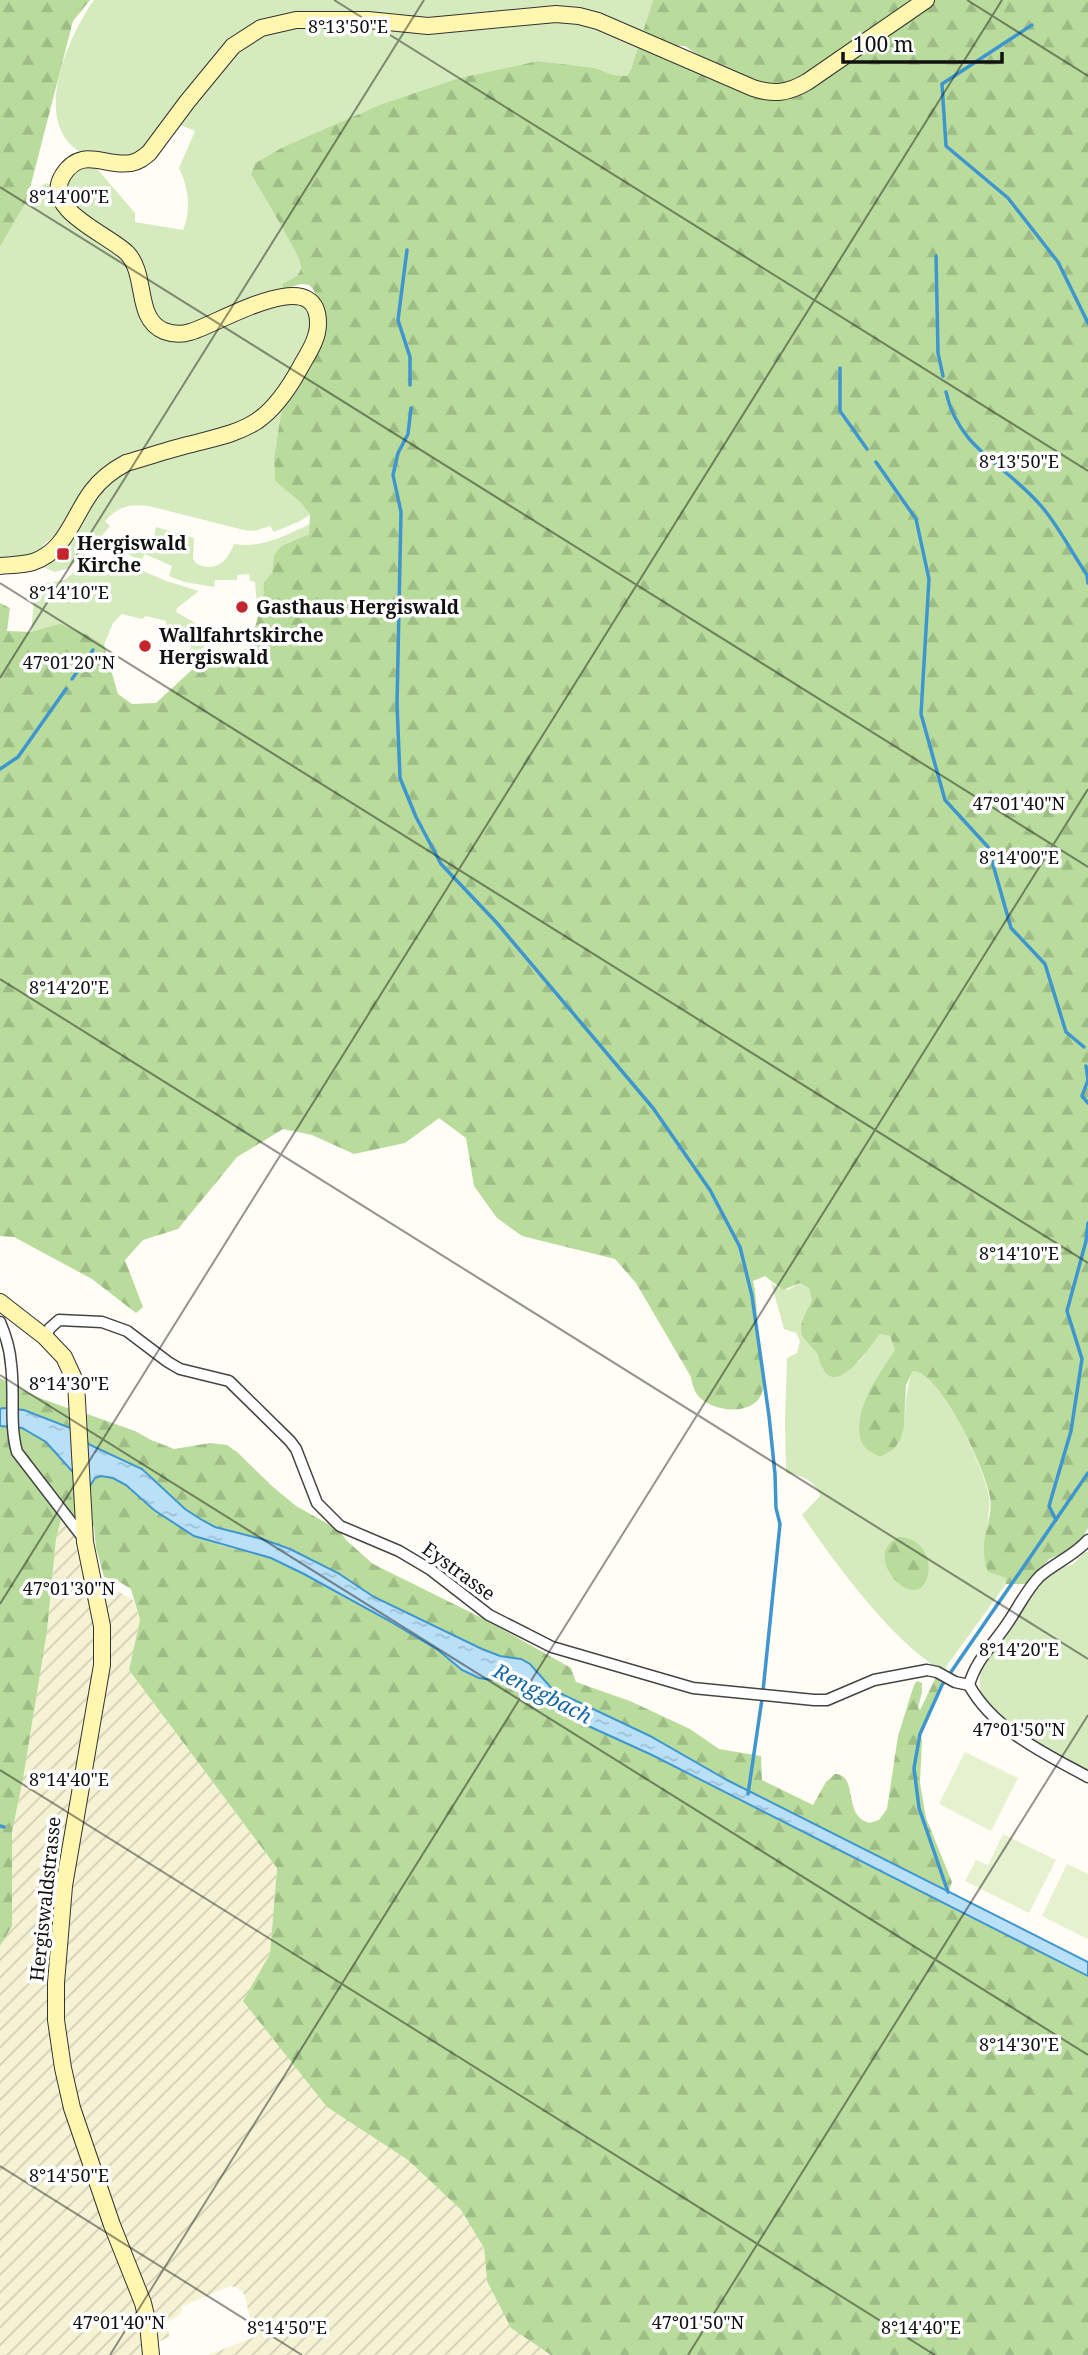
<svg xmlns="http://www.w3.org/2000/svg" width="1088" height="2355" viewBox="0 0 1088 2355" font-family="'Noto Serif',serif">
	<defs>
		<pattern id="farmland-furrows" width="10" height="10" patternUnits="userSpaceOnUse" patternTransform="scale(1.75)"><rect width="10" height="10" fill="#f6f3d4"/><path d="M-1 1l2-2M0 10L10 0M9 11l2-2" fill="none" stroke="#d2cfb5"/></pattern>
		<pattern id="forest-firs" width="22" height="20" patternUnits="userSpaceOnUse" patternTransform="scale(1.75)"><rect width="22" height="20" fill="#b9dc9c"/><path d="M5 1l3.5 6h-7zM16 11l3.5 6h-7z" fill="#9ebc85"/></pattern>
		<pattern id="water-ripples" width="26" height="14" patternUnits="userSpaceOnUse" patternTransform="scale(1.75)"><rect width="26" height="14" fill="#b9e0f7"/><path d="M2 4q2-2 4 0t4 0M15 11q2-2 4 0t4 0" fill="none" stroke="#9ebfd3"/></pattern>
	</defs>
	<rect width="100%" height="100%" fill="#fffdf5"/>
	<g fill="url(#farmland-furrows)">
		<polygon points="73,1517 98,1635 53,2031 138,2305 147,2355 0,2355 0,1946 12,1926 12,1832 23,1779 47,1631 56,1539 61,1519"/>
		<polygon points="114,1589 133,1600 140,1620 129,1670 277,1868 270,1955 327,2107 408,2160 461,2210 484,2248 487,2281 547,2353 551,2355 208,2355 255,2337 244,2294 238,2288 230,2286 183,2306 180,2315 165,2323 170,2337 155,2343 86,2135 62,2043 63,1932 105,1595 106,1592"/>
	</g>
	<g fill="#d5ebbd">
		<path d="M94,0H653L642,35L600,17L419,22L248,30L151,144L129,159C115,157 93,159 80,152C30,121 69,35 94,0Z"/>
		<path d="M578,20L640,41L631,69L627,76L614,75L595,68L538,61L459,78L382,104L285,146L255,163L251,174C258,187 302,257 301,266C301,275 291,280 283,284L284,289L179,328L159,321L149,298L148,285L77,212L65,195C69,172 70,170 93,164L135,213V222L183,230C192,210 188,186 179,168L195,131L178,124L219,66L272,28Z"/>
		<polygon points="46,183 52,185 125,256 158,334 281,300 308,307 313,329 283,386 252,420 127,460 58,533 43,545 45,549 25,558 0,562 0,247 29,196 36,189"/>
		<path d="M283,401L274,458L275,481L301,503L311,514L300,521L274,532L270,526L254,531L244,530L149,506C131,504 118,506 105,521L110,526L105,532L69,568L55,572L45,568L72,547L70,545L83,513L116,474L231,437Z"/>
		<path d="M310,524L309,534L281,546L274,555L272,574L264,582L263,600L258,617L255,582L250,581L249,574L237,575V580H215L214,587L184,582L169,576L172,566L145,554L141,561L128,554L129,550L135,549L151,551L156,527L194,538L193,559L197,564C215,573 228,561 234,544C261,549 286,535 310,524Z"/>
		<polygon points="102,558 118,560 166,581 199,591 177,608 176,612 213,633 214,639 203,648 189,655 193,638 192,632 166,625 166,621 146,616 142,619 122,614 113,623 104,645 88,635 31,632 34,601 47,583 64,580 91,560"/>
		<path d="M771,1282L775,1286L788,1290L800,1283L809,1288L813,1297L804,1316V1339L814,1348L823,1370L859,1362L880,1334L890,1336L895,1350L878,1375L865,1402L901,1438C908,1414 903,1393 913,1371C942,1373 984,1469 989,1496C991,1503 988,1511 988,1518C987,1536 988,1554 988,1572L1007,1578L1006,1584L943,1671C894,1644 834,1562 802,1515L820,1496C815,1480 801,1475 786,1473L785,1421L787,1358L797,1353L800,1341L796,1333L784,1329Z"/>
		<path d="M1085,1552H1088V1773C1060,1756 1000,1727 984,1699C978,1689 979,1677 982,1667L1039,1585L1058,1569L1073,1564Z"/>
	</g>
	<g fill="url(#forest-firs)">
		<polygon points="0,0 90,0 73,21 27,200 0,247"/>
		<polygon points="653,0 918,0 796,84 762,86 699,56 685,46 676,46 642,35"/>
		<path d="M933,0H1088V1528L1077,1548L1049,1559L1027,1584H1006V1578L988,1572C976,1538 994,1524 990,1497C986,1471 941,1372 913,1371L906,1385L904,1427L901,1438L894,1449L880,1457C873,1453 865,1450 862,1443C850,1414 879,1373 895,1350L890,1336L880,1334C872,1344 838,1397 823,1369C820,1365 819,1359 817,1354C813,1347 807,1343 803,1337C797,1326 807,1310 812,1300L809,1288L800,1283L783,1290L765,1276L753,1281C758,1303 756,1319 758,1341C760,1357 768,1380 761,1395C751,1417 708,1412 696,1393C693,1388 692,1382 691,1377L636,1283L615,1259L522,1236L497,1218L474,1186L466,1138L439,1118L405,1143L354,1154L312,1135L283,1129L237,1157L178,1229L143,1240L125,1260L143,1307L136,1313L92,1279L14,1237L0,1236V603L10,608L7,631L31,632L60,624L88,635L104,645L118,694L132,704L156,703L196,666L249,648L263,600L264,582L272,573L274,555L281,546L309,534L310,514L301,503L275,481L274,458L283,401L322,321L318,299L313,289L309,285L301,284L284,289L282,284C290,280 301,276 301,266C302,258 258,187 251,174L255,163L285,146L382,104L459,78L538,61L595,68L614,75L627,76L631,69L640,41L777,98Z"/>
		<polygon points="0,1378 37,1397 73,1410 73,1429 0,1409"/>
		<path d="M87,1414L135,1431L151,1440L174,1449L210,1443L227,1445L237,1452L272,1486L296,1506L339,1530L346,1540L373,1564L482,1618L571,1668L576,1682L630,1701L690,1729L719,1749L761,1756L762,1780L813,1805L826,1782L835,1774C855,1774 847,1805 859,1817C861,1820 865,1821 869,1823L879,1820L887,1809L898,1736L914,1685L917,1681L922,1683V1692L918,1708L920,1710L936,1677L942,1680L918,1738L922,1739L920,1783L926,1818L952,1882L949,1891L727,1780L650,1736L553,1690L521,1659L500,1656L482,1649L374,1597L338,1573L290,1549L262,1539L215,1527L185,1509L142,1469L88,1444Z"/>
		<polygon points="0,1426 22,1428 46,1442 74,1471 79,1525 73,1517 61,1519 56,1539 47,1631 23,1779 12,1832 12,1926 0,1946"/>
		<polygon points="101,1476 113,1478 126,1485 154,1510 220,1545 271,1558 304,1574 386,1619 438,1650 462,1670 479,1678 516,1683 573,1719 652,1755 1088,1976 1088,2355 551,2355 511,2328 487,2281 484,2248 461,2210 408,2160 327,2107 243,2001 270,1954 277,1868 129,1670 140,1620 131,1589 118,1581 104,1577 96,1548 94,1526 90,1526 88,1489 95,1478"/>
		<path d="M899,1537C918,1537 932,1554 928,1574C920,1619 857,1556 899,1537Z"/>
	</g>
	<g fill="#e6f2cf">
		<polygon points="965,1752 1018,1778 991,1831 939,1804"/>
		<polygon points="1003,1834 1056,1860 1029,1913 965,1881 976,1860 988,1865"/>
		<polygon points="1067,1864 1088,1874 1088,1939 1042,1916"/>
	</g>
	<polygon fill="url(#water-ripples)" stroke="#3f96cf" stroke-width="2" points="2,1408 24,1410 73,1429 88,1444 142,1469 185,1509 202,1520 215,1527 262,1539 290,1549 338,1573 374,1597 482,1649 500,1656 521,1659 530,1664 553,1690 650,1736 727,1780 1088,1962 1088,1976 652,1755 573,1719 516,1683 479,1678 462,1670 438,1650 386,1619 304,1574 271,1558 194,1536 154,1510 126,1485 113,1478 101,1476 95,1478 88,1489 46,1442 22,1428 0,1426 0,1409"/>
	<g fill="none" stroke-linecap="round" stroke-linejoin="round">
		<g stroke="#3f96cf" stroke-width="3.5">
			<polyline points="1032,25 942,84 946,146 1008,198 1058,262 1088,323"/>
			<polyline points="407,250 398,320 410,357 410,385"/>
			<polyline points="936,256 938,353 943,376"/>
			<polyline points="840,368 840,411 867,449"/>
			<path d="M946,392C958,449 1008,466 1042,507C1059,527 1072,553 1087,575L1088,583"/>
			<polyline points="411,408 408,434 398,453 393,475 401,512 397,704 400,778 416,817 441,864 496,922 653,1108 710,1190 740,1247 752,1296 769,1416 775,1474 776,1508 780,1524 763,1691"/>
			<polyline points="876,462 916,519 929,579 921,714 945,800 988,847 1011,928 1045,964 1066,1032 1084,1047"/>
			<polyline points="72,679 93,650"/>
			<polyline points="0,769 18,757 66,689"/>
			<polyline points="1086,1066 1088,1080 1082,1096 1088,1103"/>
			<polyline points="1056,1520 1049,1506 1071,1431 1082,1359 1067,1311 1086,1241 1088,1223"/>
			<polyline points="748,1794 762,1699"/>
			<polyline points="0,1826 4,1827"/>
			<polyline points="948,1892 919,1808 914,1768 920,1734 942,1685 1088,1473"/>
		</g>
		<defs>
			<g id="street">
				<path d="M0,1322C6,1336 10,1349 11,1364C15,1394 9,1424 17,1452L84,1539"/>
				<polyline points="45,1337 50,1328 59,1320 102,1322 127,1331 168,1362 180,1369 229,1381 290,1441 296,1449 317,1503 340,1526 399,1551 431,1570 489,1615 552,1647 693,1688 814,1700 827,1700 874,1680 927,1670 937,1672 955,1682 969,1685"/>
				<path d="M969,1685C976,1659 995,1643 1009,1621C1019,1606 1027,1589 1040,1576C1055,1563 1075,1555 1088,1540"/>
				<path d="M969,1685C994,1730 1044,1753 1088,1777"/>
			</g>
			<g id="secondary">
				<path d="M0,566C11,565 22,565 33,562C66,551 73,516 92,491C101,479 113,470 126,463C148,457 170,449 192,444C214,438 237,434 257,421C276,408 289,388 300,368C307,355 318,340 318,324C319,260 217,325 190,332C181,335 172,334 164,331C134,318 148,275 127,253C108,234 41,210 63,175C82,145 106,168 131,163C138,162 143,158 149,153L187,102L233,46L261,28L296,20H368L428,26L556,14L579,16L598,21L753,88C774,95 788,93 807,82L926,0"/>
				<polyline points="0,1302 45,1337 64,1357 76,1383 85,1542 102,1626 102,1665 64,1886 56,1983 56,2020 63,2068 72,2108 112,2225 143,2303 148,2324 151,2355"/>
			</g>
		</defs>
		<use href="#street" stroke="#444" stroke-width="13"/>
		<use href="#secondary" stroke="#333" stroke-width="18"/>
		<use href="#street" stroke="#fff" stroke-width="10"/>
		<use href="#secondary" stroke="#fff6b0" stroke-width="16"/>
	</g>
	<path fill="none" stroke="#111" stroke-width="2" stroke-opacity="0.45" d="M334,0L1088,471M967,0L1088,76M0,187L1088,867M0,583L1088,1263M0,678L424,0M0,979L1088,1659M0,1375L1088,2055M0,1604L1002,0M0,1770L935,2355M0,2166L302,2355M110,2355L1088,789M688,2355L1088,1715"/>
	<g fill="#c4262e" stroke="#fff" stroke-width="2.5">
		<rect x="56" y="547" width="14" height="14" rx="3.5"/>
		<circle cx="242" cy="607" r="7"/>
		<circle cx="145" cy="646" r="7"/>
	</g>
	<g text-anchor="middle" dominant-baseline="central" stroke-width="7" stroke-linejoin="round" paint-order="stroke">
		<g font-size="19" font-weight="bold" fill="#111" stroke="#fff" text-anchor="start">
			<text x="77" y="543">Hergiswald<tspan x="77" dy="22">Kirche</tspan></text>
			<text x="256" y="607">Gasthaus Hergiswald</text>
			<text x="159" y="635">Wallfahrtskirche<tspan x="159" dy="22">Hergiswald</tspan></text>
		</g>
		<g font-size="19" fill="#111" stroke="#fff">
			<text transform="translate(459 1571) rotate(36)">Eystrasse</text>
			<text transform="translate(45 1899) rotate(-84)">Hergiswaldstrasse</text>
		</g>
		<g font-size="21" font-style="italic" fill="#1768a6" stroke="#fff">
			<text transform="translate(543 1693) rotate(27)">Renggbach</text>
		</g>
	</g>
	<g font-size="18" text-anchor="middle" fill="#111" stroke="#fff" stroke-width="7" stroke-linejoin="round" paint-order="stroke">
		<text x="348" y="33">8°13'50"E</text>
		<text x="69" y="203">8°14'00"E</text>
		<text x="1019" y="468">8°13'50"E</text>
		<text x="69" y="599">8°14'10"E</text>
		<text x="69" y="669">47°01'20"N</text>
		<text x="1019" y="810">47°01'40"N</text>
		<text x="1019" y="864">8°14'00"E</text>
		<text x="69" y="994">8°14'20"E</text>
		<text x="1019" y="1260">8°14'10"E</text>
		<text x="69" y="1390">8°14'30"E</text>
		<text x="69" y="1595">47°01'30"N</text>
		<text x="1019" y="1656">8°14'20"E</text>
		<text x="1019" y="1736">47°01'50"N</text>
		<text x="69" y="1786">8°14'40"E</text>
		<text x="1019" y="2051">8°14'30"E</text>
		<text x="69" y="2182">8°14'50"E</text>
		<text x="119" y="2329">47°01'40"N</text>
		<text x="698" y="2329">47°01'50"N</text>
		<text x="287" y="2334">8°14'50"E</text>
		<text x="921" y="2334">8°14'40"E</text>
	</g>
	<path d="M843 52v10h159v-10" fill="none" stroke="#111111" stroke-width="3.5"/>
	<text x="853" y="52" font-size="21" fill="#111111" stroke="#ffffff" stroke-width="5" paint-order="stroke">100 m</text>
</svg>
